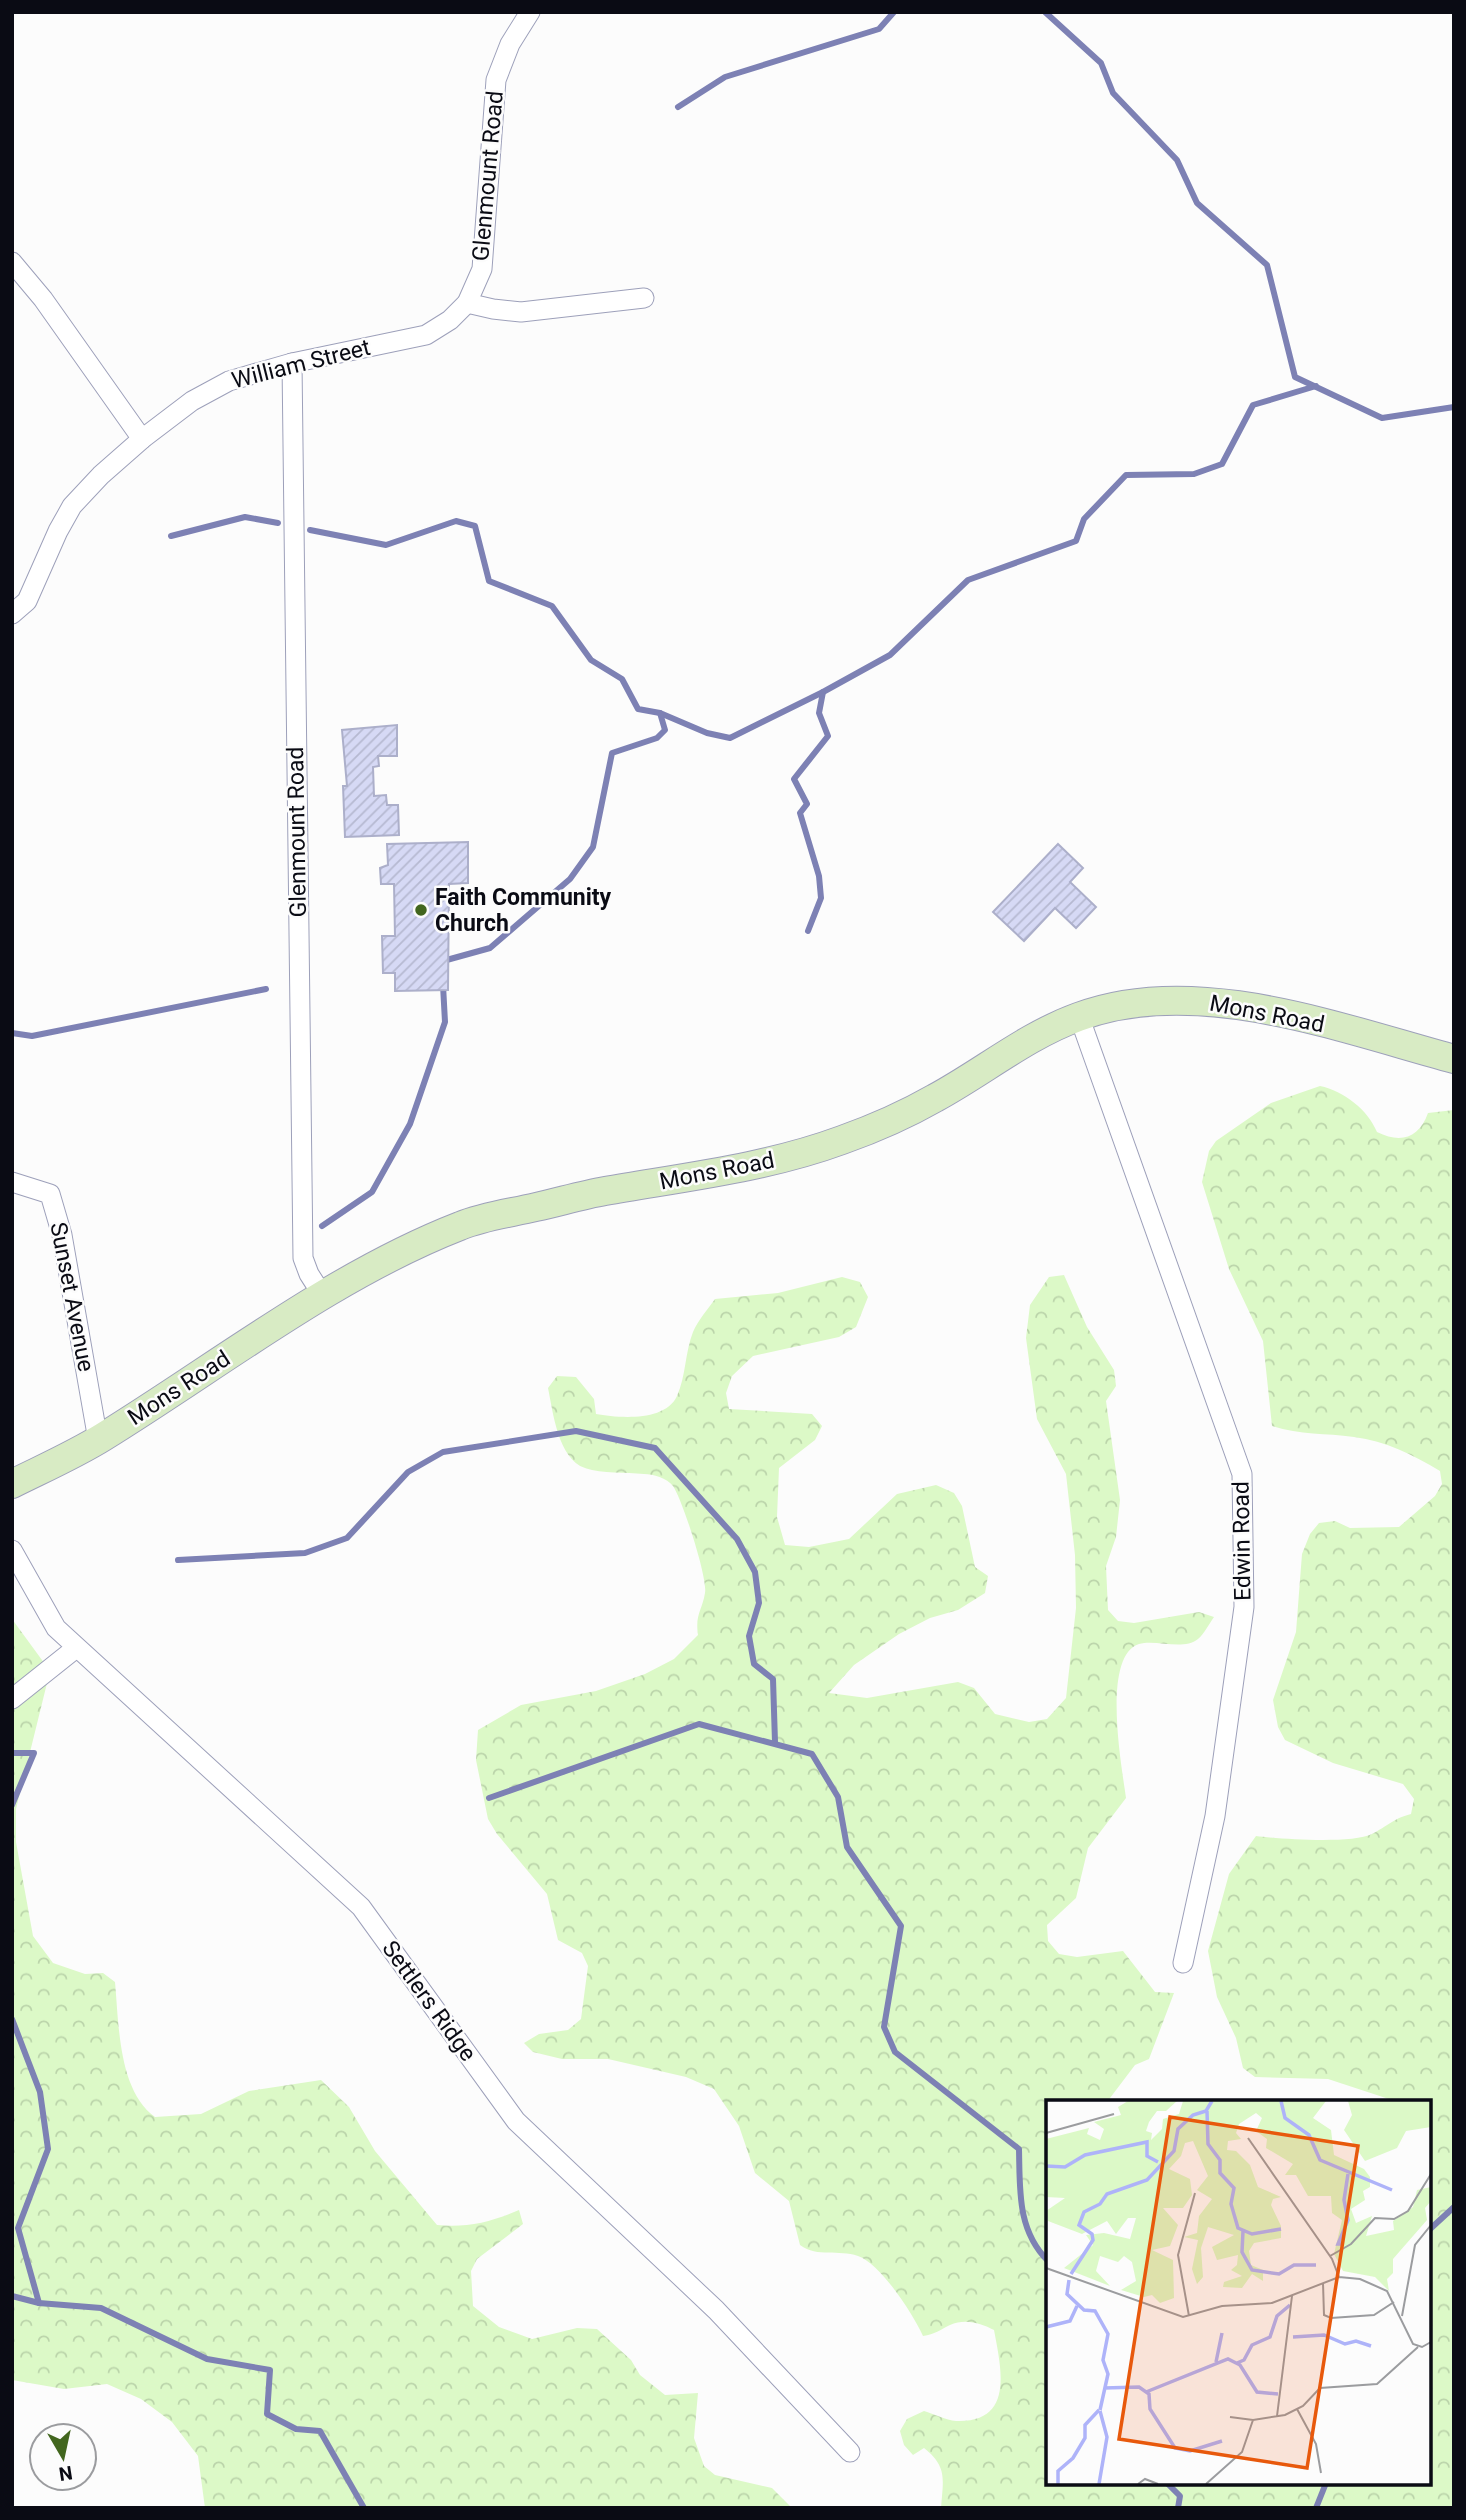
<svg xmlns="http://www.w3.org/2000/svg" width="1466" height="2520" viewBox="0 0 1466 2520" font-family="Roboto,sans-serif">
	<defs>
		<pattern id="forest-crowns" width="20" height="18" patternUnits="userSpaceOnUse" patternTransform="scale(1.75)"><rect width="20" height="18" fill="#dcf9c7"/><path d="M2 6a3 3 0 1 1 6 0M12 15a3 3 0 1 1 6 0" fill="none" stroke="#bbd4aa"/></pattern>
		<pattern id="building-hatch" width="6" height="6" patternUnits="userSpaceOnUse" patternTransform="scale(1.75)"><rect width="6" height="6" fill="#d6d9f5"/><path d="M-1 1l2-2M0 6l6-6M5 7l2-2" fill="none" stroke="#b6b9d1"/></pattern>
	</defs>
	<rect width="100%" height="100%" fill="#fcfcfc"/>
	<g fill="url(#forest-crowns)">
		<path d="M1320,1086C1344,1091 1368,1110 1377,1132C1401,1144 1419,1138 1428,1113L1454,1110V2508H941C943,2480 948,2467 924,2448L913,2455L904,2445L900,2431L907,2419L924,2411C934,2414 946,2420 956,2421C1015,2423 1001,2368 994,2330C981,2323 965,2318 950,2325C940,2330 935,2334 923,2336C913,2314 881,2264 858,2256C838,2249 818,2258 800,2245L789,2201L755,2173L739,2126L714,2089L686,2077L608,2059H562L533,2052L524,2043L539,2034L568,2030L581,2019L588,1966L582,1953L558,1940L547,1894L497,1834L488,1819L476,1760L478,1730L521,1705L596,1691L645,1674L674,1659L698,1635C695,1614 702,1611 705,1593C708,1578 682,1499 673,1486C667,1478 653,1474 644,1474C625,1472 603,1474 585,1468C558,1459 553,1412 548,1388L557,1376L576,1377L594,1399L596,1414C619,1418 665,1422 677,1396C686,1376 685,1352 693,1332C698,1320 708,1309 715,1299L778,1293L842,1277L860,1282L868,1297L856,1327L839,1337L753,1356L732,1376L726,1393L729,1409L812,1414L822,1426L815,1440L779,1468L777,1517L785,1545L809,1547L849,1539L897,1494L936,1485L954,1493L962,1506L975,1567L988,1576L985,1593L958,1610L930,1618L899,1634L854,1665L829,1693L867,1698L958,1682L974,1688L995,1714L1029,1722L1047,1719L1066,1698L1076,1608L1075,1555L1066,1474L1037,1419L1026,1338L1030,1305L1049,1277L1064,1275L1087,1327L1114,1370L1116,1386L1106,1401L1120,1500L1116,1537L1106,1566L1108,1610L1118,1621L1134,1623L1199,1612L1214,1617C1209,1624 1204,1634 1198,1639C1183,1651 1156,1639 1139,1644C1101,1656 1122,1768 1126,1798L1088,1848L1076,1898L1047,1925L1048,1941L1059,1954L1077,1957L1123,1951L1155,1992L1174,1993L1149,2059L1135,2065L1107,2102H1048V2483H1429V2102H1398L1328,2079L1255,2077L1243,2068L1236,2038L1217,1997L1208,1951L1229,1874L1256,1836C1280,1839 1352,1844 1372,1834C1388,1826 1392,1819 1411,1814L1414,1799L1403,1784L1333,1763L1285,1740L1278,1727L1273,1700L1296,1632L1302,1554L1310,1534L1319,1523L1335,1521L1350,1528L1399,1527L1435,1496L1442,1484L1440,1471C1413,1455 1386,1441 1354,1437C1325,1433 1301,1435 1272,1426L1263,1341L1229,1269L1202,1182L1209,1151L1216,1141L1271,1103Z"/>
		<path d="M12,1619L50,1671L16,1809V1842L33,1936L53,1963L85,1974L103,1973L115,1982C119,2024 118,2090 155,2117L201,2114L249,2091L321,2080L349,2107L375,2151L437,2225C467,2228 491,2222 519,2210L523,2224L477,2259L471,2271L473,2306L499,2327L532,2339L577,2328L597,2329L631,2360L640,2375L665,2395L698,2393L694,2438L704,2466L715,2475L772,2488L792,2508H205L198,2456L172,2422L141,2399L107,2384L64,2389L12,2380Z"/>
	</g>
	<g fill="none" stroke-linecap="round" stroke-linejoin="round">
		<g stroke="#7d81b4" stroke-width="6">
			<polyline points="1045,12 1101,63 1113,93 1177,160 1197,203 1267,265 1295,377 1382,418 1454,407"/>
			<polyline points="678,107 725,77 879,29 894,12"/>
			<polyline points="310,530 386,545 456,521 475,526 489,581 552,606 591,660 622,679 638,709 660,713 707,733 730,738 823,692 890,655 968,580 1076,541 1084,519 1126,475 1194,474 1222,464 1253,405 1316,386"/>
			<polyline points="171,536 245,517 278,523"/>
			<polyline points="808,931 821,898 819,876 800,813 807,804 794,779 828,736 819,713 823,692"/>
			<polyline points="443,961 490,948 570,879 593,847 612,753 657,738 665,730 660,713"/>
			<polyline points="12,1033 32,1036 266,989"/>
			<polyline points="322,1226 372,1192 410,1124 445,1022 443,985"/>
			<polyline points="178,1560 305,1553 347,1538 408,1472 443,1452 576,1431 655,1448 737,1539 755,1572 759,1603 749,1636 754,1664 773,1679 775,1742"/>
			<polyline points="12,1753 34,1753 12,1805"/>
			<path d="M489,1798L699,1724L812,1754L838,1797L847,1847L901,1926L884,2027L895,2052L1019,2149C1020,2190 1017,2230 1048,2261"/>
			<polyline points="12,2019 40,2092 48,2149 18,2228 39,2303"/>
			<polyline points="1429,2230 1454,2207"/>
			<polyline points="12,2296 39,2303 101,2308 207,2359 270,2370 267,2414 296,2429 320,2431 364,2508"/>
			<polyline points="1167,2483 1180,2496 1178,2508"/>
			<polyline points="1316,2508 1326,2483"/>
		</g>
	</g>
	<g fill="url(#building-hatch)" stroke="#acafca" stroke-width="2">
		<polygon points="397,725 397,756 378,756 379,766 373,767 374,796 386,795 387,805 398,805 399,835 345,837 343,786 347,786 342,730"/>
		<polygon points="468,842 468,883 449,884 448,990 395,991 395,973 383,973 382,936 395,936 394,884 381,884 380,868 388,865 387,844"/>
		<polygon points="1058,844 1083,868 1070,882 1096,907 1076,928 1055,908 1024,941 993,912"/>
	</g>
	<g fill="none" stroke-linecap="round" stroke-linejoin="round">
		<defs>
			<g id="street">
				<polyline points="12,262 43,299 142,439"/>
				<polyline points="467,303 493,309 521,312 644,298"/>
				<polyline points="292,363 303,1258 309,1274 323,1296"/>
				<polyline points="12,614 27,601 58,531 72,506 101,475 142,439 192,401 229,381 292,363 426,335 450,320 467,303 482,269 496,80 510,44 530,12"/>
				<polyline points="1079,1016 1242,1474 1244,1607 1215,1816 1183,1963"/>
				<polyline points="12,1182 50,1194 62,1235 98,1440"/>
				<polyline points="12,1550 56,1628 361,1907 516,2121 716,2310 850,2452"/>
				<polyline points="12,1699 76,1648"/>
			</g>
			<path id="secondary" d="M12,1484C42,1469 74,1455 103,1437C218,1366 334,1275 460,1226C484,1216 511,1213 536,1207C559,1202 582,1195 605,1191C685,1177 766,1168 842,1140C873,1129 907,1114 935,1098C983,1072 1026,1036 1078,1017C1195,973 1339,1028 1454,1059"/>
		</defs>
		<use href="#street" stroke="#9da0ba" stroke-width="21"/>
		<use href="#secondary" stroke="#9da0ba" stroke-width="30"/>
		<use href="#street" stroke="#fff" stroke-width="19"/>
		<use href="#secondary" stroke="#d8ebc4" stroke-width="28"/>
	</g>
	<circle fill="#42661e" stroke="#fcfcfc" stroke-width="2.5" cx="421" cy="910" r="7"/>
	<g text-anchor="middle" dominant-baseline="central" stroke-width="5" stroke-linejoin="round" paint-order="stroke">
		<g font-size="23" fill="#0a0b14" stroke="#fcfcfc">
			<text transform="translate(488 176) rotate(-85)">Glenmount Road</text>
			<text transform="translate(301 364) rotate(-14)">William Street</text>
			<text transform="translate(297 832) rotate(-91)">Glenmount Road</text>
			<text transform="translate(1267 1014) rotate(11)">Mons Road</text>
			<text transform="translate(717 1171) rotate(-11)">Mons Road</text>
			<text transform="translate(72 1297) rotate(79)">Sunset Avenue</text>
			<text transform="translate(179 1388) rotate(-33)">Mons Road</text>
			<text transform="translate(1242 1541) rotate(-91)">Edwin Road</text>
			<text transform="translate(429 2001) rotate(54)">Settlers Ridge</text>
		</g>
		<g font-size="23" font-weight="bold" fill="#0a0b14" stroke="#fcfcfc" text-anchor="start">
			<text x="435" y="897">Faith Community<tspan x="435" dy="26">Church</tspan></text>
		</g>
	</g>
	<g transform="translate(1046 2100)">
		<rect width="385" height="385" fill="#fcfcfc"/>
		<path d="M82,1H131L120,11H111L103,22L100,31L106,33L105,40L116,29L117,19L133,14L137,1H280L267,18L285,30L288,55L318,69L324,77V87L317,91L319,100L305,109L310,123L326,116L320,136L348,130L347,121L367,107L371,90L385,87V101L379,108L381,120L347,159V173L341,179L343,191L329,177L297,171L288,154L296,120L286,113L285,96H262L250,75H239L247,64L220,48L221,39L210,31L216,18L210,13L193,24L190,33L195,39L182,41L181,50L190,51L204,65L212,87L235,97L227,99L225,105L235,126V138L208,143L203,151L205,165L217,170V181L206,174L196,188L177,187L178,182L196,176L185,170L191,165L192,155L171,160L166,147L188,135L162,127L155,148L157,177L151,184L146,169L152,140L138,137L151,133L153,116L166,99L151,90L162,76L147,41L139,43L135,56L123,69L144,79L146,95L137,108H117L132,125L124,146L106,150L127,160L128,198L114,203L106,195L98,197L75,190L90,181L86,162L78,156L72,162L54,156L50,171L64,186L18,168L47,145L40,135L58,133L84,139L90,118H82L70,134L61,121L36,134L2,121L0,111L19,98L0,97V39L43,28L41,34L54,40L58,29L48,22L75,15L72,7ZM302,1H385V27L360,31L351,48L319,61L298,30L306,15Z" fill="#dcf9c7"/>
		<path fill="none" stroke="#aeb3f9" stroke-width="3.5" d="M235,1L239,18L263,35L274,60L346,90M161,11L162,44L174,60V73L188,88L185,104L192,128L206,134L235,129M0,66L19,67L39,55L101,42V56L112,62M197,131L196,152L206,170L233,174L248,165H270M296,144H292L302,120L298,100L302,74M25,174L47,140L46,134L33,125L38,112L54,104L61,94L101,80L128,51L132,29L147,15L160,11L166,1M23,180L21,194L38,210L49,211L62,234L57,260L62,274L54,310M0,227L24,221L31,206M247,237L278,235L299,244L310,241L325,246M170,262L176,233M191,263L198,260L206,245L224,237L231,216L244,205M58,288L93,287L103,294L104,309L129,348L144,351L176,341M100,292L182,259L194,265L211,292L232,294M12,384V371L27,358L39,338V325L53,310M53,384L61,337L54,311"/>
		<path fill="none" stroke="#9b9c9f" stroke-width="2" d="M0,33L68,14M202,38L286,159L293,177M284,156L305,144L329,118L348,119L362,111L385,74M0,168L137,217L176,206L226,203L293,177L314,179L341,191L367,244L376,247L385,242M277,183L278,215L285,218L328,215L348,202M143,216L132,155L149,93M356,216L369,145L385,125M251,309L270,344L275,373M231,316L246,196M184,317L207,320L239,315L257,306L274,288L331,284L372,247M92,384L99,379L112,384M160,384L196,352L207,320"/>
		<path fill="#e8590c" fill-opacity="0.15" stroke="#e8590c" stroke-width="3.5" d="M124,17L312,46L261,368L73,339Z"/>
		<rect width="385" height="385" fill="none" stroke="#0a0b14" stroke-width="3.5"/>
	</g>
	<rect width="1466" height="2520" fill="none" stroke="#0a0b14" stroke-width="28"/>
	<g transform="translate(63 2457) rotate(171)"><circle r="33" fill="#fcfcfc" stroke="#9b9c9f" stroke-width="2"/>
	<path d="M0-5L12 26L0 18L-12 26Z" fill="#42661e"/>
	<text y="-10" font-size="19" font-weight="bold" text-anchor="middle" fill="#0a0b14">N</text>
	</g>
</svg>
